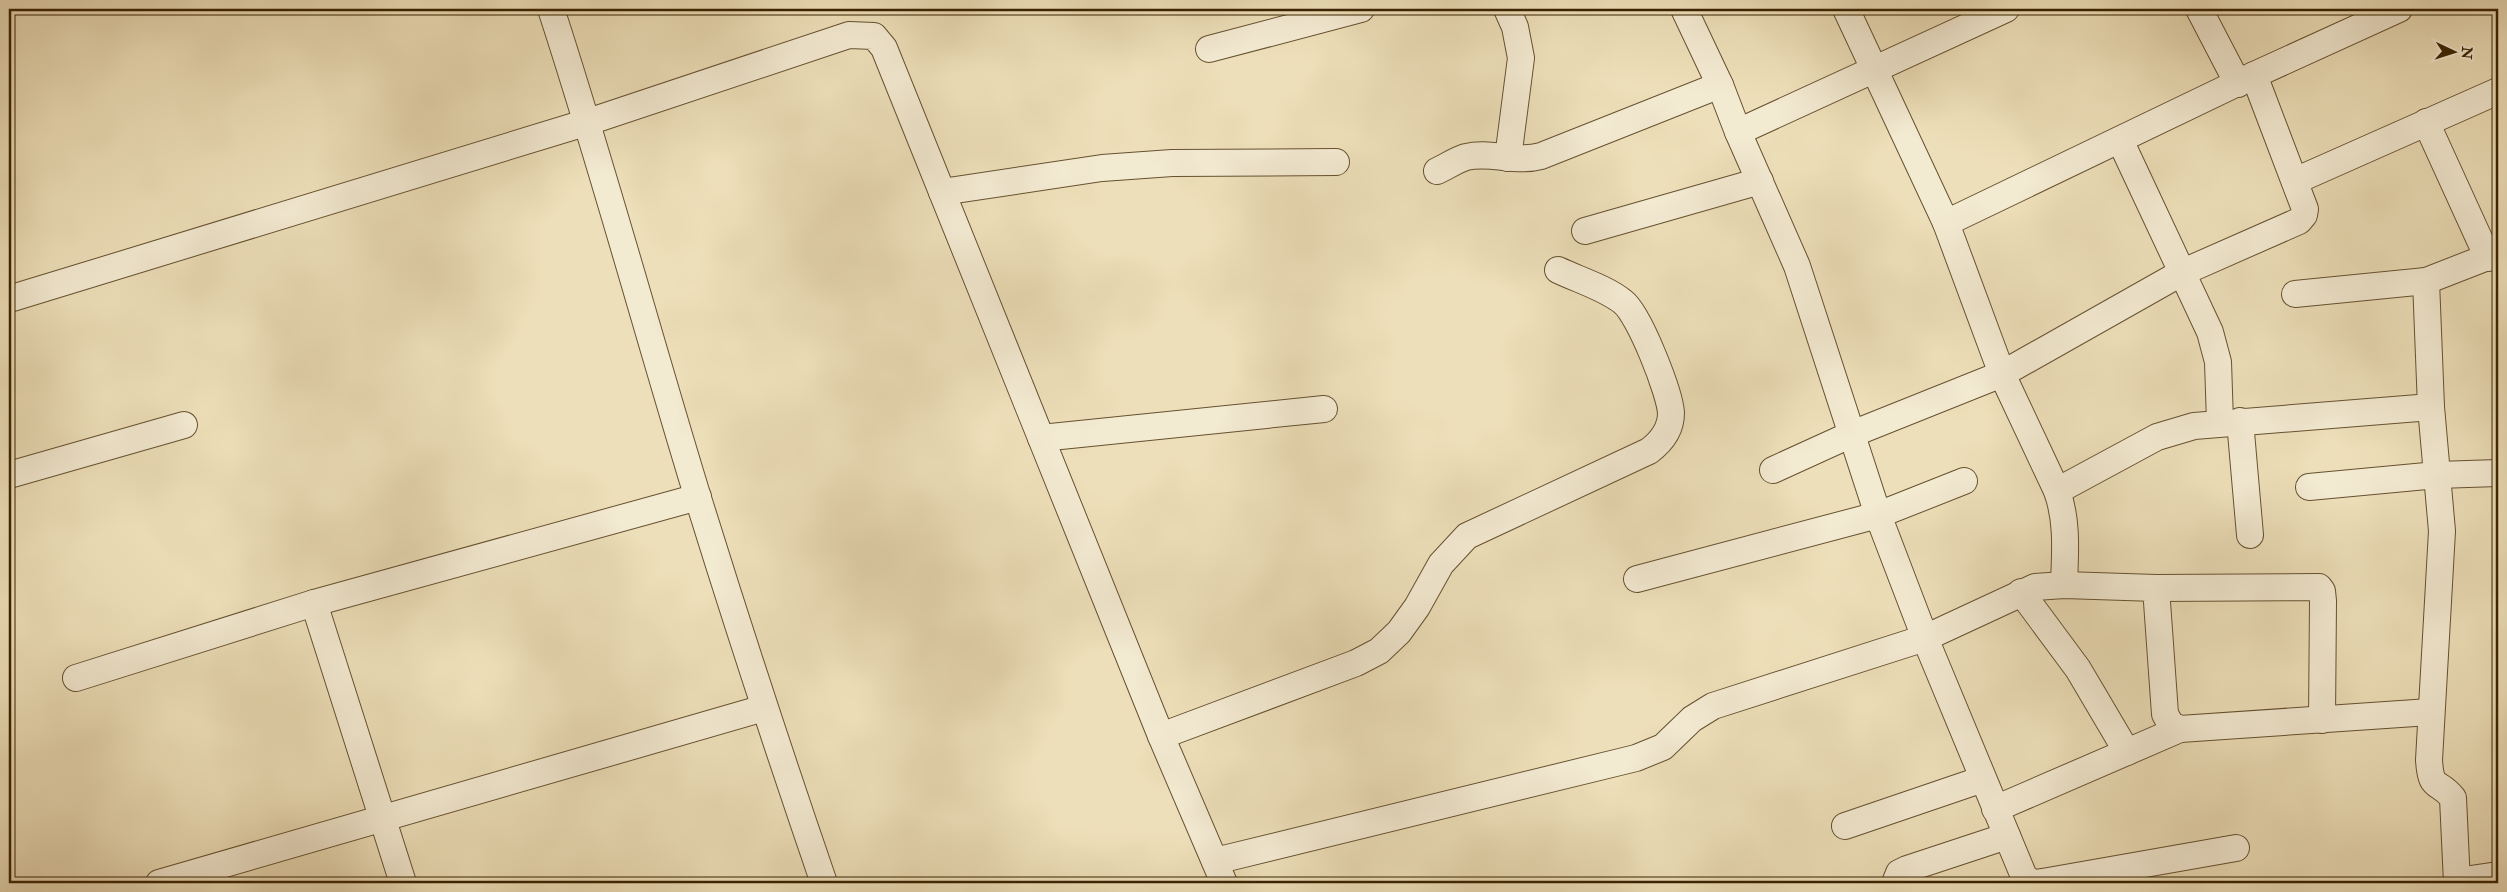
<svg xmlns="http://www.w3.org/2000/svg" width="2507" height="892" viewBox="0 0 2507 892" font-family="'IM FELL Double Pica',serif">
	<rect width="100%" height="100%" fill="#eddfb9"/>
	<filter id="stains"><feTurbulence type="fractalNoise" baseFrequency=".004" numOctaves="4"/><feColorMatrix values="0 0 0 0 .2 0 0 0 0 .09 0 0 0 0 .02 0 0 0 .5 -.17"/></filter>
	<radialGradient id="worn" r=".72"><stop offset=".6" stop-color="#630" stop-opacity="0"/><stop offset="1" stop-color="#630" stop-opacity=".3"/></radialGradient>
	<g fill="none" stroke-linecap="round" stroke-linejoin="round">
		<defs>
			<g id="minor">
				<path d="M551,9C604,171 648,335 698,498C738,627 780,755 824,883"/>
				<polyline points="1507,9 1515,27 1521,58 1508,158"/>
				<polyline points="1684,9 1720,85 1738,132 1797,266 1878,515 1925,638 2025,879 2035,883 2048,881 2236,848"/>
				<path d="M1846,9L1946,223L2002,374L2057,491C2068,522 2065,553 2064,585"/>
				<polyline points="2199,9 2238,84"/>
				<polyline points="1209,49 1361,9"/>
				<polyline points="2426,122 2488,258"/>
				<polyline points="1738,132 2006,9"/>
				<polyline points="2120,140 2210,332 2218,362 2220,422"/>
				<path d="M1437,171C1446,167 1456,160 1466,157C1490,151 1516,163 1541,156L1720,85"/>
				<polyline points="2295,181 2498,91"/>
				<polyline points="942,192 1102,168 1172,163 1336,162"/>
				<polyline points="1946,223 2254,75 2399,9"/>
				<polyline points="1585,231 1760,181"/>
				<path d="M2426,281L2431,407L2442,531L2429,760C2431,792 2438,779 2453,798L2457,883"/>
				<polyline points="2295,294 2426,281 2498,253"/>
				<polyline points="9,299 588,122 849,35 874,36 884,48 1161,736 1224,883"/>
				<polyline points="2240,421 2250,535"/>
				<polyline points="1041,438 1324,409"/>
				<polyline points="1773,470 1852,434 2002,374 2181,273 2299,221 2304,215 2305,209 2254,75"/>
				<polyline points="9,475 184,425"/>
				<polyline points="2309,487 2437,475 2498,473"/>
				<polyline points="2057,491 2157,437 2194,426 2431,407"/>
				<polyline points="1637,579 1878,515 1964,481"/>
				<polyline points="2156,588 2319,587 2322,591 2323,601 2322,720"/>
				<polyline points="2021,592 2078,669 2127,752"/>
				<polyline points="314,603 403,883"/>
				<polyline points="76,678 314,603 698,497"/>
				<path d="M1161,736L1356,663L1379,651L1399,632L1417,607L1441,564L1467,536L1649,451C1661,442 1671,429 1671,413C1670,393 1639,314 1623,302C1606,288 1579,280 1558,270"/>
				<polyline points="1995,809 2180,729"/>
				<polyline points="1845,826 1983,779"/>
				<polyline points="1215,861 1636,758 1663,747 1692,719 1713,706 1925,638 2035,587 2064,585 2156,588 2165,714 2171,725 2180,729 2430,712"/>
				<polyline points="2457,881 2498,875"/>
				<polyline points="159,883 764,708"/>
				<polyline points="1895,883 1899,873 1907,869 2007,836"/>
			</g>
		</defs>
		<use href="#minor" stroke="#665130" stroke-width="28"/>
		<use href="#minor" stroke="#f3ead2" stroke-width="26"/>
	</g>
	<rect width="2507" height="892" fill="none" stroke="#eddfb9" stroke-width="30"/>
	<rect x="10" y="10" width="2487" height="872" fill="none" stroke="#392203" stroke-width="2.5"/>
	<rect x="15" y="15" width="2477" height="862" fill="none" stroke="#392203"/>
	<g transform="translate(2454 52) rotate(94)" stroke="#f3ead2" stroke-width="4" paint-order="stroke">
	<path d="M0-4L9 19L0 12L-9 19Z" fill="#392203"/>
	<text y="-8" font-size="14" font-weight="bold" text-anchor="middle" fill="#392203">N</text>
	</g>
	<rect width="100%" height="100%" filter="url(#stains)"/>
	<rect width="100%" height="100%" fill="url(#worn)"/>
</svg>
